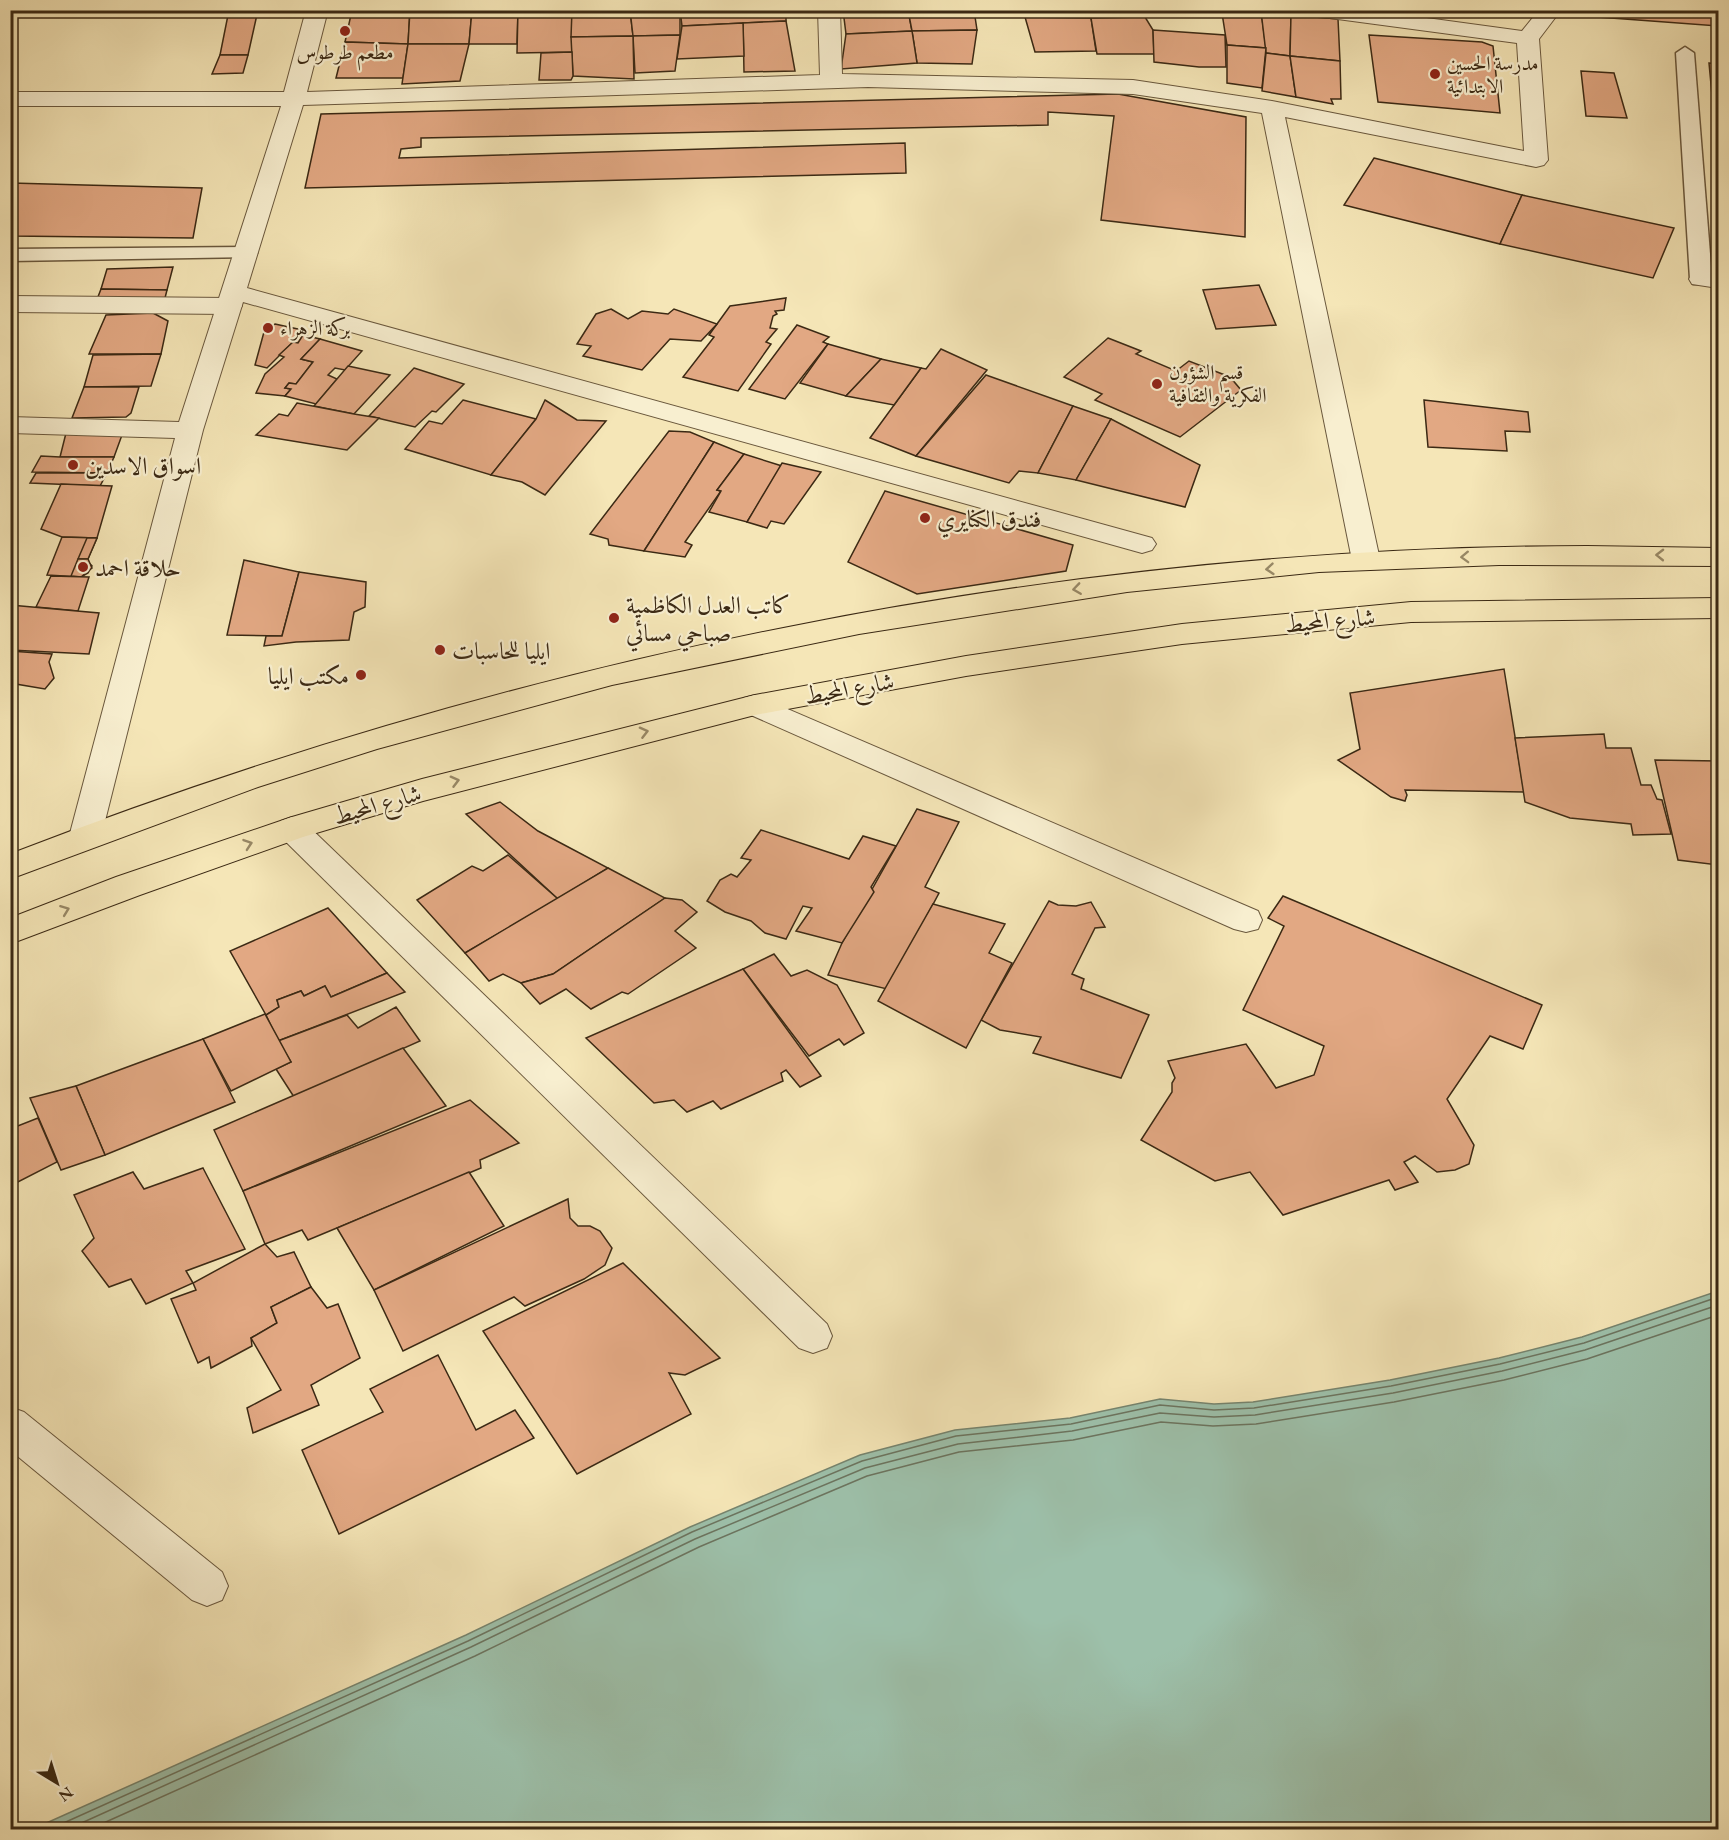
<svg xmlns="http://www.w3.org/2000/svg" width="1729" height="1840" viewBox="0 0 1729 1840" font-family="'EB Garamond',Amiri,serif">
	<rect width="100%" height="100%" fill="#f5e6b7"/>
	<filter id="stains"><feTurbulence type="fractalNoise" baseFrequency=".00333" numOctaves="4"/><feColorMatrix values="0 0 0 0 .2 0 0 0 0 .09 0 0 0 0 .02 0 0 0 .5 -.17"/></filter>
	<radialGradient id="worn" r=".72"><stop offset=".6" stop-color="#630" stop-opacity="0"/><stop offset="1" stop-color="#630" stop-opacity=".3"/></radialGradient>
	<polygon fill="#9dc0aa" stroke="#76846e" stroke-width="1.5" points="1718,1291 1718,1829 33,1829 466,1635 690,1527 860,1455 955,1430 1070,1418 1160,1399 1214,1404 1253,1402 1390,1380 1499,1358 1582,1337"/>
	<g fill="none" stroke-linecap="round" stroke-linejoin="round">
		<g stroke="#6c745f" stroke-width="1.5">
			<polyline points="48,1830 468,1641 692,1532 862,1461 956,1436 1071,1424 1160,1405 1214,1410 1254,1408 1391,1386 1500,1364 1584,1343 1718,1297"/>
			<polyline points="66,1830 471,1647 695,1539 865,1468 958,1444 1072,1431 1160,1413 1214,1417 1255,1415 1393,1393 1502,1371 1585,1350 1718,1305"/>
			<polyline points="88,1830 475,1656 699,1547 867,1476 959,1452 1073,1440 1161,1422 1213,1426 1256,1424 1394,1402 1504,1380 1587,1359 1718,1315"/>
		</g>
	</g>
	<g fill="#e2a883" stroke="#3b2914" stroke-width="1.5">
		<polygon points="229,10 258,10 248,55 220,55"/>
		<polygon points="352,10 410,10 408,44 345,42"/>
		<polygon points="410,10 472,10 469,44 408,44"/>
		<polygon points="472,10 518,10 517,44 469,44"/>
		<polygon points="518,10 572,10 572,52 517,53"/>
		<polygon points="572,10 630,10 633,36 571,37"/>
		<polygon points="630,10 680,10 680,35 633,36"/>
		<polygon points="680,10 786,10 786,21 682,26"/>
		<polygon points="843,10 908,10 912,31 846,34"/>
		<polygon points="908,10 974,10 977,30 912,31"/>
		<polygon points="1236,10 1261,11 1266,48 1227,45 1222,13 1236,14"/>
		<polygon points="1598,10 1718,10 1718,26 1598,17"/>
		<polygon points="1261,11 1291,15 1290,56 1266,53"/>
		<polygon points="1291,15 1338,19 1340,61 1290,56"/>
		<polygon points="1025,17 1091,18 1096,51 1035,52"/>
		<polygon points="1145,17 1153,30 1154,54 1097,54 1091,18"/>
		<polygon points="786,21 795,71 744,72 743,23"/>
		<polygon points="743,23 744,56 677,59 682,26"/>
		<polygon points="977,30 972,64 917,63 912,31"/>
		<polygon points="1153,30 1225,35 1226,67 1199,67 1154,62"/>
		<polygon points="912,31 917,63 841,69 846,34"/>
		<polygon points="680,35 675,71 635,73 633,36"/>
		<polygon points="1369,35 1482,42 1493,46 1500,113 1378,102"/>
		<polygon points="633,36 634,79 573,76 571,37"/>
		<polygon points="345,42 408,44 403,78 336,78"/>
		<polygon points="408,44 469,44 460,81 402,84"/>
		<polygon points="1227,45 1266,48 1262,88 1227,83"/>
		<polygon points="572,52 573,76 571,80 539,80 541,53"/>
		<polygon points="1266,53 1290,56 1296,97 1262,91"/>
		<polygon points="220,55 248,55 243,73 212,74"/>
		<polygon points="1290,56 1340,61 1341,99 1331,99 1333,104 1296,97"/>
		<polygon points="1709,63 1718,64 1718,160"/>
		<polygon points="1581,71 1614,73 1627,118 1586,116"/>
		<polygon points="1118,94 1246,117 1245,237 1101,220 1114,116 1048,112 1048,125 421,138 421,147 401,149 399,158 905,143 906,173 305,188 321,114"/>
		<polygon points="1374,158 1522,195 1500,244 1344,205"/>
		<polygon points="11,183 84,185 202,188 193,238 10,236"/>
		<polygon points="1522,195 1674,228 1653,278 1500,244"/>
		<polygon points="173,267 167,290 101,289 107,269"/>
		<polygon points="1259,285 1276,325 1216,329 1203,290"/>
		<polygon points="101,289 167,290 164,302 96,302"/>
		<polygon points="786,298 784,310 775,311 777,314 773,316 770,328 777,329 766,342 771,344 738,391 683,377 714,337 709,335 730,306"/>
		<polygon points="611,309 628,319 642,311 668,314 674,309 717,324 701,341 670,339 642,370 583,356 591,346 577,344 596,314"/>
		<polygon points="153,313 168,321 161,354 89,354 106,315"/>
		<polygon points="275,324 307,331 298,343 293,342 267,368 255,365 264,332"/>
		<polygon points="797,325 829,337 823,342 828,344 785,399 749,389"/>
		<polygon points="303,335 320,339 301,359 313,362 296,384 289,383 285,388 291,389 285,396 256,393 265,374 284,357 279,355 293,342 298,343"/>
		<polygon points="1108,338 1141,351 1136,354 1176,371 1189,361 1230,377 1241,390 1180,437 1095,400 1102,394 1064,377"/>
		<polygon points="320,339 362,351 345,370 335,368 328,375 337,379 316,404 285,396 291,389 285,388 289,383 296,384 313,362 301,359"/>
		<polygon points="828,344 881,359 846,396 800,383"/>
		<polygon points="941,349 987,370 916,456 870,438 921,368 926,369"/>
		<polygon points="161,354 151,386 84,387 93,355"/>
		<polygon points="881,359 921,368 894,405 846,396"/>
		<polygon points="348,366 390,375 354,414 314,406"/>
		<polygon points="414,368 464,384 436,412 432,411 415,427 369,416"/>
		<polygon points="986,375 1073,406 1038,473 1019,471 1009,483 916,456"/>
		<polygon points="84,387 139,387 131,413 126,417 72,418"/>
		<polygon points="463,400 536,419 491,475 405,449 429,421 442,424"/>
		<polygon points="545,400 577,420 606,421 545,495 522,482 491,475 536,419"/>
		<polygon points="1424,400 1528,412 1530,432 1505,431 1507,451 1428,447"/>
		<polygon points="297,403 354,414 379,418 347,450 256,435 279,414 288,416"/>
		<polygon points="1073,406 1111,419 1076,480 1038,473"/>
		<polygon points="1111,419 1200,465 1185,507 1076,480"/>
		<polygon points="669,431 690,432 714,442 644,551 609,545 608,539 590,534"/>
		<polygon points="66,433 122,435 114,457 60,457"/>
		<polygon points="714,442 744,454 717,490 721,491 685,542 692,545 685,557 644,551"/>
		<polygon points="744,454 782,466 747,522 709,512 721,491 717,490"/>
		<polygon points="41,456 60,457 114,457 107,473 32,472"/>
		<polygon points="782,463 821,472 784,524 771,521 767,528 747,522"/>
		<polygon points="36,473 107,473 100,486 30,483"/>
		<polygon points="61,484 112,486 97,538 62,537 41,529"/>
		<polygon points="885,491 1073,545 1066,571 917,594 848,562"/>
		<polygon points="62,537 97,538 87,561 92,566 88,573 81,577 47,575"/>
		<polygon points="87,538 97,538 88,559 78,559"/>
		<polygon points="78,559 88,559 92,568 81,577 71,576"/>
		<polygon points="244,560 299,572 282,636 227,635"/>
		<polygon points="299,572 366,582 365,607 354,612 349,640 296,642 264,646 266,636 282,636"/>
		<polygon points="51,576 89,577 78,611 36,607"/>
		<polygon points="10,605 99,613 89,654 10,650"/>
		<polygon points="10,651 52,654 49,662 54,678 45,689 10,683"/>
		<polygon points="1504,669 1524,792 1405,790 1407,795 1405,801 1391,797 1338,760 1360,749 1350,693"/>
		<polygon points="1604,734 1606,748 1631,748 1641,785 1651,785 1657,799 1662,800 1671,834 1633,835 1631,824 1570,818 1525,802 1515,738"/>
		<polygon points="1655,760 1718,761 1718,865 1678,860"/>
		<polygon points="500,802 538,831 608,868 558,899 466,814"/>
		<polygon points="917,809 959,822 925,887 939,893 905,957 887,989 828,975 842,943"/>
		<polygon points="761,830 849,859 863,836 896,846 871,887 874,892 842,943 796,931 812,908 803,906 786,939 765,933 751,921 725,912 707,901 720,880 731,874 737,877 751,860 741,858"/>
		<polygon points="508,855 558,899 465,953 417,900 472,866 483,871"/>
		<polygon points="608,868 665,898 553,974 521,983 503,974 489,981 465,953"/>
		<polygon points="1283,896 1542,1005 1523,1049 1490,1036 1447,1099 1474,1145 1469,1164 1455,1170 1437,1172 1415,1156 1404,1162 1418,1182 1395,1190 1389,1180 1283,1215 1250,1172 1215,1181 1141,1140 1172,1092 1172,1083 1175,1078 1168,1061 1246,1044 1276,1088 1314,1075 1324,1046 1243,1010 1284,926 1268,918"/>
		<polygon points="665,898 682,900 697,912 675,931 696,948 628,994 622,992 591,1009 566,989 540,1004 521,983 553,974"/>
		<polygon points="1049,901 1058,905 1076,906 1091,902 1105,927 1095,928 1072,974 1084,979 1081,989 1149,1015 1121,1078 1033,1053 1041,1037 1000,1030 981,1020"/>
		<polygon points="933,904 1005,924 989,953 1012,963 966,1048 878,1001"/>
		<polygon points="328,908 387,973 331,997 325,986 304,996 301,991 277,1000 279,1007 266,1015 230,951"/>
		<polygon points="774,954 791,976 807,970 837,985 864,1033 844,1045 839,1039 809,1056 743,969"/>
		<polygon points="743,969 821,1076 800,1087 786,1070 781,1073 783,1081 721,1109 713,1101 687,1112 674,1100 654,1103 586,1038"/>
		<polygon points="387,973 405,992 278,1041 266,1015 279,1007 277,1000 301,991 304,996 325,986 331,997"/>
		<polygon points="396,1007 420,1041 294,1097 276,1069 291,1062 278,1041 347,1015 358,1028"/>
		<polygon points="265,1014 291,1062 231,1091 203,1039"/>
		<polygon points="203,1039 235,1102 105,1155 76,1086"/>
		<polygon points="403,1048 446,1106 243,1191 214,1130"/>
		<polygon points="76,1086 105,1155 61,1170 30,1098"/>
		<polygon points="470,1100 519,1143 480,1160 481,1168 308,1240 302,1230 265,1244 243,1191"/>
		<polygon points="38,1118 57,1162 10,1186 10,1129"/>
		<polygon points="203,1168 245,1249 186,1271 193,1283 146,1304 131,1279 109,1287 82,1251 94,1238 74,1195 133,1172 144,1189"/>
		<polygon points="469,1172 504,1226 374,1290 337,1228"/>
		<polygon points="568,1199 570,1218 578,1226 590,1226 600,1231 612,1248 605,1265 584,1279 525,1306 514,1297 403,1351 374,1290"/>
		<polygon points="265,1244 277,1257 294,1252 311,1287 271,1307 277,1323 251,1338 252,1346 211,1368 209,1357 198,1363 171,1299 196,1290 193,1283"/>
		<polygon points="623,1263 720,1358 685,1375 669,1373 691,1414 577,1474 483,1331"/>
		<polygon points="311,1287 327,1308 338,1304 360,1358 311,1385 319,1405 253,1433 247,1408 281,1390 251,1338 277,1323 271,1307"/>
		<polygon points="438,1355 476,1430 515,1410 534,1438 339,1534 302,1450 383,1412 370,1389"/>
	</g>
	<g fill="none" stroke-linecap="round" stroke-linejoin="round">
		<defs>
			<g id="service">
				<polygon points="1685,47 1694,53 1712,279 1709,284 1693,284 1690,279 1676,53"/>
				<polygon points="246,247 253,249 257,253 253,257 10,261 10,249"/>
			</g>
			<polygon id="pedestrian" points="10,296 229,298 238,301 242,306 238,311 229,314 10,312"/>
			<g id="minor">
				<polygon points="306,10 328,10 307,92 820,75 818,10 840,10 842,74 1133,80 1272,101 1524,151 1517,43 1315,16 1307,15 1305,10 1368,10 1522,31 1539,10 1561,10 1539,39 1548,160 1544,165 1536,167 1285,117 1380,560 1376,567 1366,569 1356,567 1352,560 1262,113 1133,94 868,87 303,105 247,288 1152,538 1156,544 1152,550 1142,553 243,302 203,430 101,837 96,845 85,849 74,845 69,837 175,438 10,433 10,417 179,422 281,106 10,106 10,92 284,92"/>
				<polygon points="1701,272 1718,274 1718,288 1692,284 1689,279 1692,274"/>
				<polygon points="755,695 1258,911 1262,920 1258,929 1246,932 1234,929 744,712 740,705 744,698"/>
				<polygon points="292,817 303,821 827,1324 832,1336 827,1348 813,1353 799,1348 281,837 276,829 281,821"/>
				<polygon points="10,1407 24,1412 222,1572 228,1586 222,1600 207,1606 192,1600 10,1450"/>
			</g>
			<g id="primary">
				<path d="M1587,546L1718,548V566L1499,565L1319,572L1127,592L859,634L612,685L377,749L258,787L10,879V854C512,660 1048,547 1587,546Z"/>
				<polygon points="1718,598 1718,618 1411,622 1182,644 966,676 755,715 423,801 303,837 140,895 10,944 10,918 116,877 292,817 422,779 755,695 966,656 1182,624 1411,602"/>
			</g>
		</defs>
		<use href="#service" stroke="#6a583d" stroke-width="3"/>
		<use href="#pedestrian" stroke="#6a583d" stroke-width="2"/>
		<use href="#minor" stroke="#6a583d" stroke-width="2"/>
		<use href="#primary" stroke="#3b2914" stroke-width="2"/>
		<use href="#service" fill="#f8efd0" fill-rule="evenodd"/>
		<use href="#pedestrian" fill="#f8efd0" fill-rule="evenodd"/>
		<use href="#minor" fill="#f8efd0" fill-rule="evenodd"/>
		<use href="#primary" fill="#f5e6b7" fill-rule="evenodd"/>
	</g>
	<defs><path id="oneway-chevron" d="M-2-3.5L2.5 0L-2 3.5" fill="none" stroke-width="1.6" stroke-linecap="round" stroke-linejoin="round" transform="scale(1.5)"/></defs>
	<g stroke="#988866">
		<use href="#oneway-chevron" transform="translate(1660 555) rotate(-179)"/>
		<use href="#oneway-chevron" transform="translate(1465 557) rotate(178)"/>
		<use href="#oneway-chevron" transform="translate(1270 569) rotate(175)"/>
		<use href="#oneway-chevron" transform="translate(1077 589) rotate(172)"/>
		<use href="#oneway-chevron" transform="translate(644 732) rotate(-14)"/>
		<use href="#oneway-chevron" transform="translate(455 781) rotate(-15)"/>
		<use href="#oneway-chevron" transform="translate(248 844) rotate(-19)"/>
		<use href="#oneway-chevron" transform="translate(65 910) rotate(-21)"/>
	</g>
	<g fill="#8f2418" stroke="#f8efd0" stroke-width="2">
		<circle cx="345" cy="31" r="6"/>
		<circle cx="1435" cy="74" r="6"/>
		<circle cx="268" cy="328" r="6"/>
		<circle cx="1157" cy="384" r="6"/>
		<circle cx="73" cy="465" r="6"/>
		<circle cx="925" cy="518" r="6"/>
		<circle cx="83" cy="567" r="6"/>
		<circle cx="614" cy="618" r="6"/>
		<circle cx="440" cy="650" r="6"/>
		<circle cx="361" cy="675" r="6"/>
	</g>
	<g text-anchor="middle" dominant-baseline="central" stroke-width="4.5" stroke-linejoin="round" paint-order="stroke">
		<g font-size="20" fill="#3b2914" stroke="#f8efd0" text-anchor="start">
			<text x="345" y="52" text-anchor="middle">مطعم طرطوس</text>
			<text x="1447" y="63">مدرسة الحسين<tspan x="1447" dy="23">الابتدائية</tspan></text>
			<text x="280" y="328">بركة الزهراء</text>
			<text x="1169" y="372">قسم الشؤون<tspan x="1169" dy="23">الفكرية والثقافية</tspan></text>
		</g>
		<g font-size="24" fill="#3b2914" stroke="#f8efd0" text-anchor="start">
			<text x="85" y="465">اسواق الاسدين</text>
			<text x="937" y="518">فندق الكنايري</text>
			<text x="95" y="567">حلاقة احمد</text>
			<text x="626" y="604">كاتب العدل الكاظمية<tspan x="626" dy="28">صباحي مسائي</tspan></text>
			<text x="452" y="650">ايليا للحاسبات</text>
			<text x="349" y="675" text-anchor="end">مكتب ايليا</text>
		</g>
		<g font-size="24" fill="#3b2914" stroke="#f8efd0">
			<text transform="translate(1330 620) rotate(-5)">شارع المحيط</text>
			<text transform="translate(849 688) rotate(-10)">شارع المحيط</text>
			<text transform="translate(377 804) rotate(-16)">شارع المحيط</text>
		</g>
	</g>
	<rect width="1729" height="1840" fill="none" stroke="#f5e6b7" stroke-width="36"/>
	<rect x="12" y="12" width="1705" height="1816" fill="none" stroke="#3b2914" stroke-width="3"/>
	<rect x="18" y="18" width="1693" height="1804" fill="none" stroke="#3b2914" stroke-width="1.5"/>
	<g transform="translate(57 1783) rotate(142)" stroke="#f8efd0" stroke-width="4.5" paint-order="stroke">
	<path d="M0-4.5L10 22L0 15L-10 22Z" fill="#3b2914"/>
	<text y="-9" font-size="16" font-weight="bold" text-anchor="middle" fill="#3b2914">N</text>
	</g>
	<rect width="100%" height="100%" filter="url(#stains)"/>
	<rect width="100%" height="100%" fill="url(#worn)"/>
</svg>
